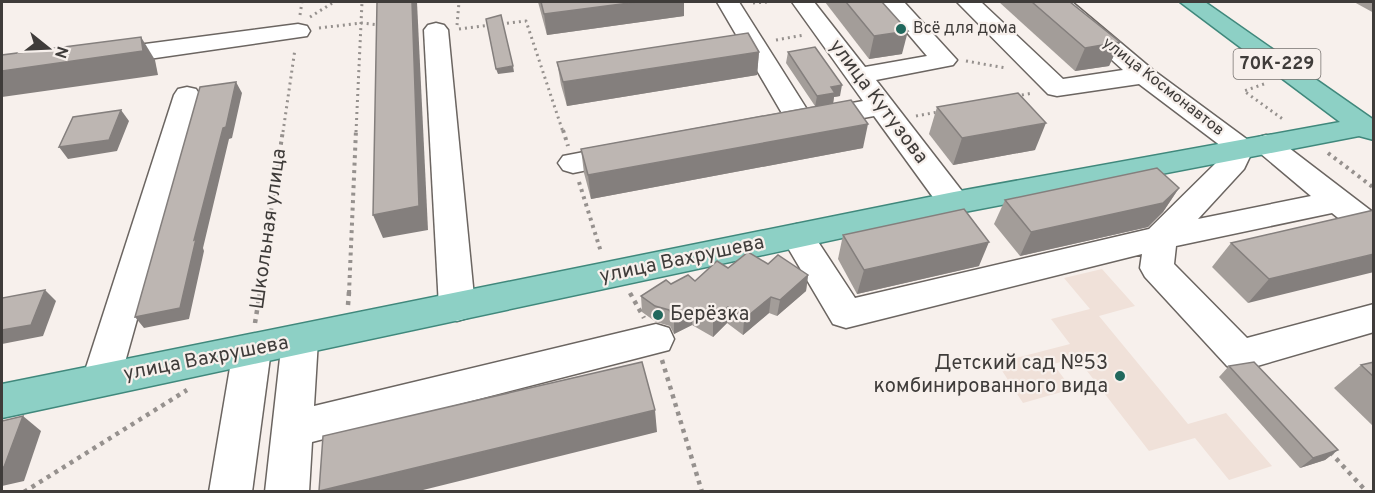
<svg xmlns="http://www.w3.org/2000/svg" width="1375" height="493" viewBox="0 0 1375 493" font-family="Overpass,sans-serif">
	<rect width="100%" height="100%" fill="#f7f0ec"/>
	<polygon fill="#f0e1d9" points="1102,269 1135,306 1099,316 1188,424 1226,413 1272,466 1229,480 1195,438 1149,451 1077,358 1053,364 1072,389 1023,403 997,363 1070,344 1051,319 1090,309 1064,278"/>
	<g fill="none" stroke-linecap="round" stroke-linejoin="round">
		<defs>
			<g id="minor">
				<polygon points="717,2 739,2 808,111 863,101 792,2 814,2 865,67 927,56 881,2 904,2 957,60 953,65 876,80 965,195 970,203 965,211 954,214 943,211 874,116 800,130 790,127"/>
				<path d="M957,2H981L1063,79L1123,70L1048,2H1072L1153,70L1252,143L1256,138L1266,135L1276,138L1374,213V241L1363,238L1332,213L1176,246L1174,264L1247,338L1374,304V332L1240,371L1227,366L1145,277L1140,268L1142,254L846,328L833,324L781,236L785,228L797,224L809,228L855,298L1149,229L1221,158L1225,149L1139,84L1057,96L1048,94ZM1254,148L1311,196L1198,219L1244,169Z"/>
				<polygon points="436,23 444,25 448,30 475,307 470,317 457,321 444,317 439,307 424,30 428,25"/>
				<polygon points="298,24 307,26 310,31 307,36 107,65 98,62 94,57 98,52 107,49"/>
				<polygon points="187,87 196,89 200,95 120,380 115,392 101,396 87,392 82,380 174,95 178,89"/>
				<polygon points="626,144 636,146 641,153 636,160 573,173 563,170 558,163 563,156"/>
				<polygon points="656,324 669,328 674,339 669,350 312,442 309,492 265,492 282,340 287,329 300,325 313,329 318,340 314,406"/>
				<polygon points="252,335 265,339 271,350 252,492 209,492 233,350 239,339"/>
			</g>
			<polygon id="major" points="1180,2 1205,2 1374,120 1374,140 1359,136 954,214 2,418 2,384 954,192 1340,122"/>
		</defs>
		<use href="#minor" stroke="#6b6561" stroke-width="3"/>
		<use href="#major" stroke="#40887c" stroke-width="3"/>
		<g stroke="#96918e" stroke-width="3" stroke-dasharray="2 4" stroke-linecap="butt">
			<polyline points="753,3 767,2"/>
			<polyline points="300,15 302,2"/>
			<polyline points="310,17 334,2"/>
			<polyline points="501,24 526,21 563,132"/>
			<polyline points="457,25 459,2"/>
			<polyline points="319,28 362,23 380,25"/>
			<polyline points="459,29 490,25"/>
			<polyline points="776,40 804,35"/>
			<polyline points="966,61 1006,68"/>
			<polyline points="1264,84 1244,91 1284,120"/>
			<polyline points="1016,96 1033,93"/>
			<polyline points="916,116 938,112"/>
			<polyline points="283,132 295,49"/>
			<polyline points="356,132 362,2"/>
		</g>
		<g stroke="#96918e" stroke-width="4" stroke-dasharray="3 4.5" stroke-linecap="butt">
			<polyline points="563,130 568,146"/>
			<polyline points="1328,153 1374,188"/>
			<polyline points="579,182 601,252"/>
			<polyline points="259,293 283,130"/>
			<polyline points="349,293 356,130"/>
		</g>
		<g stroke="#96918e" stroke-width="4.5" stroke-dasharray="4 5" stroke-linecap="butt">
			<polyline points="630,293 644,318"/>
			<polyline points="348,305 349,292"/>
			<polyline points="255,323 260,292"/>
			<polyline points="662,360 702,492"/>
			<polyline points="1330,452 1367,492"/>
			<polyline points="24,492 187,390"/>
		</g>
		<use href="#minor" fill="#fff" fill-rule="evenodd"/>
		<use href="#major" fill="#8dd0c5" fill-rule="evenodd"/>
	</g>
	<g fill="#a39d99">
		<polygon points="538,2 684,2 684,16 547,35"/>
		<polygon points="825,2 882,2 902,54 869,59"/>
		<polygon points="999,2 1070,2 1120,42 1109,66 1075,71"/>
		<polygon points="1354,2 1374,2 1374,13"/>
		<polygon points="759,52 757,75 567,106 561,85 557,62"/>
		<polygon points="788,52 840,96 834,97 833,103 863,148 591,199 584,173 581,149 815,106 786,63"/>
		<polygon points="937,107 1035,150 953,165 929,134"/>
		<polygon points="1179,188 1163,212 1148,227 1020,256 994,224 1005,200"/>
		<polygon points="1374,210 1248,303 1212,267 1231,243"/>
		<polygon points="843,235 979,266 857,294 838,259"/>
		<polygon points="768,264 808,275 806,291 777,316 769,313 743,335 727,323 713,337 692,325 674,334 670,326 656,322 642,312 641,296 671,284 695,281 728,268"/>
		<polygon points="1374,362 1374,427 1334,388 1361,365"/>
		<polygon points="1229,366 1338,450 1325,460 1300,468 1219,377"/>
	</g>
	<g fill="#847f7d">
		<polygon points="412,2 417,2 428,230 383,238 373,215"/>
		<polygon points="637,2 684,2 684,16 547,35 544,14"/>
		<polygon points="908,31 902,54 869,59 874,36"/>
		<polygon points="141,37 155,60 158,75 2,97 2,71"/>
		<polygon points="1120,42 1109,66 1075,71 1085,48"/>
		<polygon points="759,52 757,75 567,106 563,82"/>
		<polygon points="513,66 514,72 498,74 496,69"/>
		<polygon points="236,82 242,93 232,138 229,139 203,248 204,251 189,319 144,328 135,317 194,240 223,128"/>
		<polygon points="842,85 840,96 834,97 833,104 815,107 817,96 831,87"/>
		<polygon points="121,110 129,121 117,151 68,159 59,147"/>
		<polygon points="1046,123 1035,150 953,165 962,138"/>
		<polygon points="868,124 863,148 591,199 588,175"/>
		<polygon points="1179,188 1163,212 1148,227 1020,256 1031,232"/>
		<polygon points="989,242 979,266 857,294 864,270"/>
		<polygon points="1374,254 1374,272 1248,303 1269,279"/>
		<polygon points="808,275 806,291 777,316 780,300"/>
		<polygon points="45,290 56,301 43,336 2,344 2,330"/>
		<polygon points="771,297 769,313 743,335 744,319"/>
		<polygon points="728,307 727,323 713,337 713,321"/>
		<polygon points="692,309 692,325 674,334 674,319"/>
		<polygon points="655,410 657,432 415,492 319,491"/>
		<polygon points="23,416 41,431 24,481 2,486 2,467"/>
		<polygon points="1338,450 1325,460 1300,468 1313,458"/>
	</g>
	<g fill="#bdb6b2" stroke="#847f7d" stroke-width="1.5">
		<polygon points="377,2 412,2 419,206 373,215"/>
		<polygon points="541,2 637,2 544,14"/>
		<polygon points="846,2 882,2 908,31 874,36"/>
		<polygon points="1032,2 1070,2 1120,42 1085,48"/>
		<polygon points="501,15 513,66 496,69 486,19"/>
		<polygon points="748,33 759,52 563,82 557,62"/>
		<polygon points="141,37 143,51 2,71 2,55"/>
		<polygon points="815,47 842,85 831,87 835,93 817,96 788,52"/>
		<polygon points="236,82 226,127 223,128 194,240 196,239 180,308 135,317 200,87"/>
		<polygon points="1018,93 1046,123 962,138 937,107"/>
		<polygon points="851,100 868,124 588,175 581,149"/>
		<polygon points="121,110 109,140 59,147 73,117"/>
		<polygon points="1157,168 1179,188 1163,203 1031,232 1005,200"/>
		<polygon points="964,209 989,242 864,270 843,235"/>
		<polygon points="1374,210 1374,254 1269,279 1231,243"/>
		<polygon points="748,252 768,264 778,255 808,275 780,300 771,297 744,319 728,307 713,321 692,309 674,319 669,310 655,306 641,296 666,280 671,284 688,275 695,281 717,261 728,268"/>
		<polygon points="45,290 31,325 2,330 2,298"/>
		<polygon points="642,362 655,410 319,491 323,436"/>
		<polygon points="1254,362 1338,450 1313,458 1229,366"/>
		<polygon points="1374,362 1374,377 1361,365"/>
		<polygon points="23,416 4,467 2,467 2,421"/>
	</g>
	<g fill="#21685d" stroke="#f7f0ec" stroke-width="2">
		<circle cx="901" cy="29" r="6"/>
		<circle cx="658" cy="315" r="6"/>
		<circle cx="1120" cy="376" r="6"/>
	</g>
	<g text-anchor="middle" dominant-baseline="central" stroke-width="4.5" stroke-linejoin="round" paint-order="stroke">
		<g font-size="16" fill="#3f3c3a" stroke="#f7f0ec" text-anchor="start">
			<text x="913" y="29">Всё для дома</text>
		</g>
		<g font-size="16" fill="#3f3c3a" stroke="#f7f0ec">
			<text transform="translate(1163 87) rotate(38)">улица Космонавтов</text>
		</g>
		<rect fill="#f7f0ec" stroke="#76726f" stroke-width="1.5" x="1233.5" y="49" width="87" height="30" rx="4.5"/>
		<g font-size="18" font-weight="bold" fill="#3f3c3a">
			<text x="1277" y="64">70К-229</text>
		</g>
		<g font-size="20" fill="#3f3c3a" stroke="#f7f0ec">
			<text transform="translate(878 102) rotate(53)">улица Кутузова</text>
			<text transform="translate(269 229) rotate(-82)">Школьная улица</text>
			<text transform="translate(682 260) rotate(-12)">улица Вахрушева</text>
			<text transform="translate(206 359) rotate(-11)">улица Вахрушева</text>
		</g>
		<g font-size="20" fill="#3f3c3a" stroke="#f7f0ec" text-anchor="start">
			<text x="670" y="315">Берёзка</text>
			<text x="1108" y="364" text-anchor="end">Детский сад №53<tspan x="1108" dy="23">комбинированного вида</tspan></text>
		</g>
	</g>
	<rect width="1375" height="493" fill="none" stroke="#3f3c3a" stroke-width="6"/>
	<g transform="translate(48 48) rotate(108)" stroke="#f7f0ec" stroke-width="4.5" paint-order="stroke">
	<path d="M0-4.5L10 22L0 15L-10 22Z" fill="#3f3c3a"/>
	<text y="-9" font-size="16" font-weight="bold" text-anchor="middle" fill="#3f3c3a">N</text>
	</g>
</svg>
